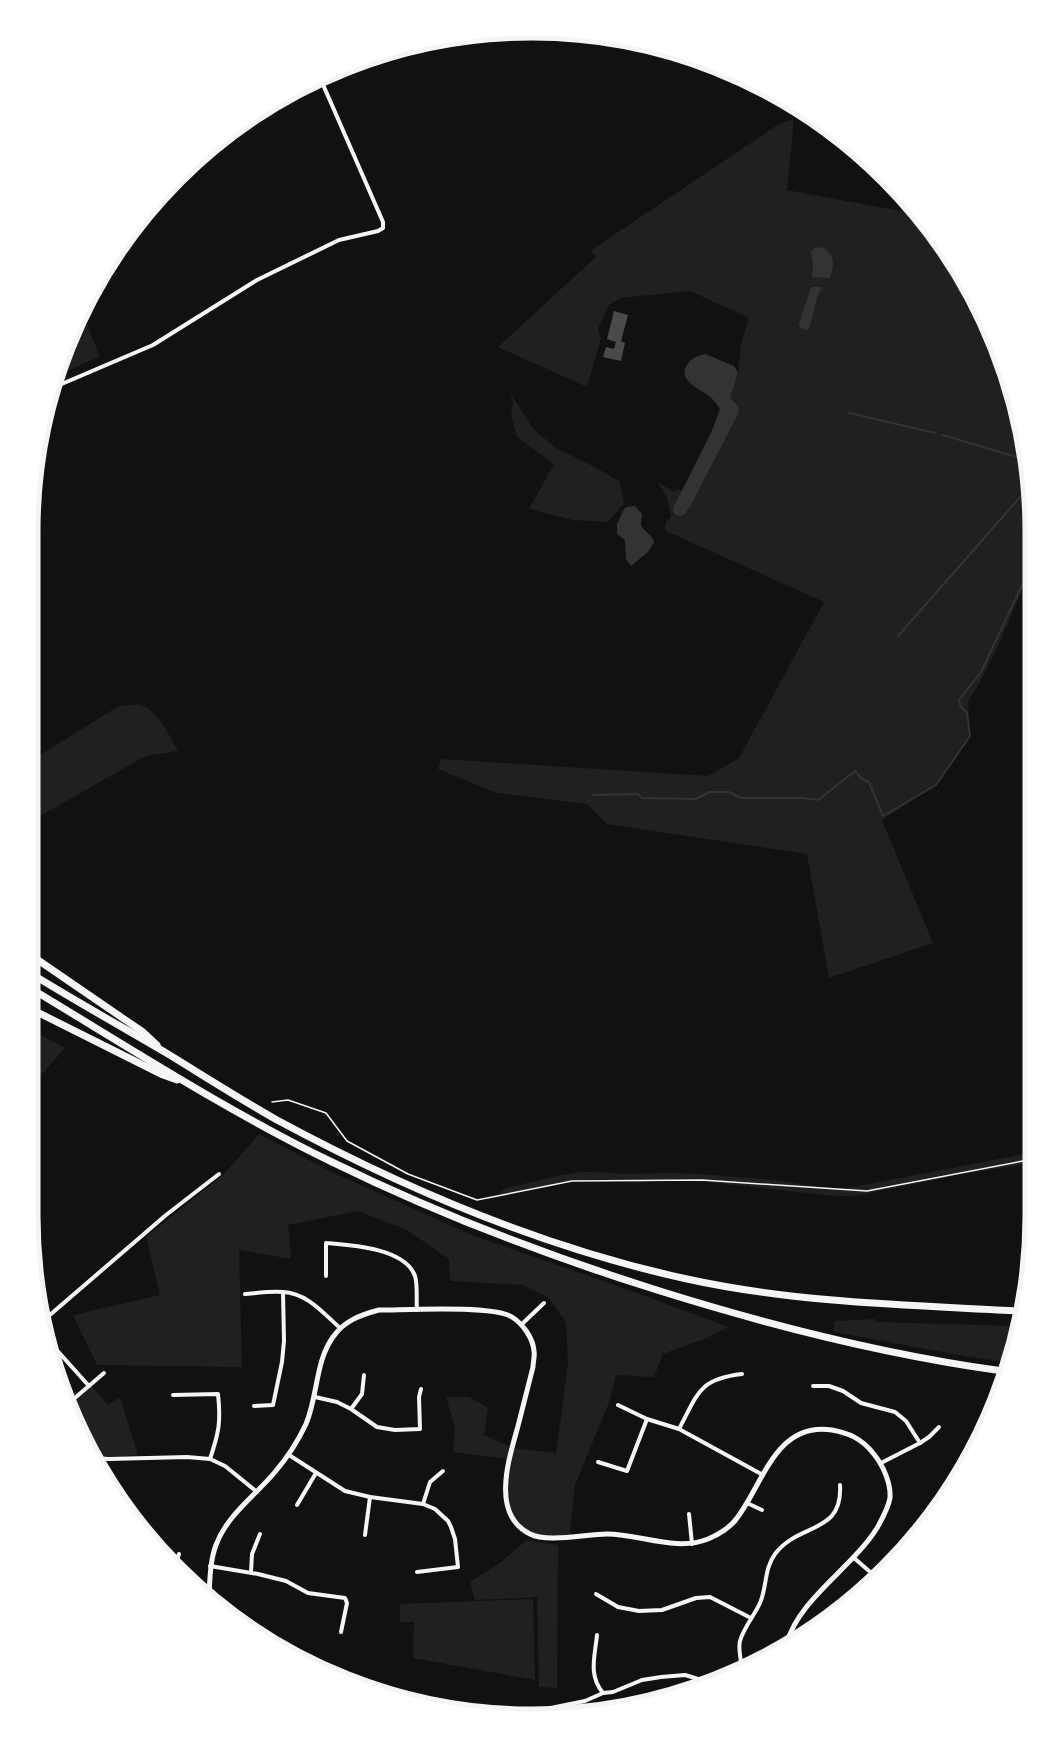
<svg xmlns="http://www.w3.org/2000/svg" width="1063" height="1747" viewBox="0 0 1063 1747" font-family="Barlow,sans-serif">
	<rect width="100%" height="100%" fill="#111"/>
	<g fill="#202020">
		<path d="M793,119V131L787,190L917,214L965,281L1006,371L1031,499V570L996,650L980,682L968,702L970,736L936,785L882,820L933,943L829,978L807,854L607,824L587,804L497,793L438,769L441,759L708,776L739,758L824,602L666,531L665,524L671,516C670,509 668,500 665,494C662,489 660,488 659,483L674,492L677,489L682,492L675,504L692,503L738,412V406L729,398L738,373L741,344L749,318L690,291L620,298L609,305L598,329L601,338L587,387L498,347L597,256L590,251L776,126Z"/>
		<polygon points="83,316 100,356 63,373 61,368 69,340"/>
		<polygon points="510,393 534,430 558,449 593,466 620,482 624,503 608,522 573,520 529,509 554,464 517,437 511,415 513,402"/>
		<path d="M131,705C135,705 139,704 143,706C160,713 169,736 178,751L151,755L142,758L35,819V758L119,706Z"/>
		<polygon points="35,1032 65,1048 38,1079 35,1077"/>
		<polygon points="259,1134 334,1173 472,1235 640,1294 728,1327 707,1338 663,1354 654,1377 616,1375 610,1400 575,1485 570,1529 571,1537 530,1535 513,1517 506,1499 509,1459 453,1452 455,1428 446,1397 469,1397 488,1408 484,1435 512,1448 556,1453 568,1364 566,1323 549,1298 523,1285 450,1281 449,1259 407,1230 358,1211 288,1225 291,1259 239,1250 242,1367 97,1365 73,1315 160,1295 146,1237 223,1175"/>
		<polygon points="1025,1154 1028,1154 1028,1164 963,1174 855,1196 834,1196 680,1179 634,1183 602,1179 562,1182 553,1186 491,1199 506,1188 557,1176 580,1172 598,1172 622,1174 670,1173 700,1174 773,1180 835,1189 853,1187"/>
		<polygon points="875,1319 876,1322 1016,1326 1006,1362 969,1357 834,1332 834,1323 836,1321"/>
		<path d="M92,1386L108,1405L120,1397L138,1455C130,1455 122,1457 113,1457C86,1455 79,1428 70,1406Z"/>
		<polygon points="527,1540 558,1545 557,1688 539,1687 537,1597 475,1600 470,1582 501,1562"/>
		<polygon points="533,1599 535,1680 413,1658 414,1622 400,1622 400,1604"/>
	</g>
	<g fill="#333">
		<path d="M822,247C836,256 834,264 830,278L812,277L813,264L811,252L815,248Z"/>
		<polygon points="811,287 822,287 817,298 809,329 807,330 800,328 799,324"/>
		<path d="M705,354L734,366L738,373L730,398L738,406L739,412L692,503L685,514L681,516L676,515L673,511V508L711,433L720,409C717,405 714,400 710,397C701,389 677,381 687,365C691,358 697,356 705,354Z"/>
		<path d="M635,506L642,514C642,517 641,520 641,524C642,532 653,534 654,542L648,552L631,566L626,559L625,540L617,534V524L624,509L626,507Z"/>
	</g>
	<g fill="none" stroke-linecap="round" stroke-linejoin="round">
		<g stroke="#333" stroke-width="2">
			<polyline points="849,413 935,433"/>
			<polyline points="943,435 1023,459"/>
			<polyline points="898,636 1029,487"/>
			<polyline points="592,795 638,794 642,798 696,799 709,792 729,792 741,798 803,798 818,800 855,771 862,779 869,782 883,816 936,785 970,736 967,713 960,706 959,700 981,672 1031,566"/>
		</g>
	</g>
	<polygon fill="#4a4a4a" points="614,311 628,315 621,341 625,343 621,361 603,357 606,347 614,349 616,342 607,339"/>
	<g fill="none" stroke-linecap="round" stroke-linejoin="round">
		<polyline stroke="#f5f5f5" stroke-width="1.5" points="272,1102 288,1100 326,1113 347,1141 408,1174 477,1200 572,1181 702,1180 867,1191 1028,1160"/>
		<g stroke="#f5f5f5" stroke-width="4">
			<polyline points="57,386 153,345 257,280 339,240 378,231 383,228 383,222 321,80"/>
			<path d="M326,1276V1243C350,1245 405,1248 415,1276C418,1286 416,1300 417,1310"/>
			<path d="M245,1294C257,1293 270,1291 283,1292C307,1293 323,1313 340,1328"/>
			<polyline points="44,1320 166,1215 219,1174"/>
			<polyline points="522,1324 544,1303"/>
			<polyline points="51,1349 54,1347 89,1386"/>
			<polyline points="813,1386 829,1386 843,1391 861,1403 895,1412 906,1421 920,1443 881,1463"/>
			<path d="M173,1395L218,1394C221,1422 219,1432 210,1459"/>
			<polyline points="315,1397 337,1402 351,1409 377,1427 395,1430 420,1429 419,1397 421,1389"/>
			<polyline points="69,1403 104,1373"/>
			<polyline points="618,1405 647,1419 679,1429 763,1475"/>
			<polyline points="254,1406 273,1405 282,1362 284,1341 283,1292"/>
			<polyline points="351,1409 362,1394 364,1375"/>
			<path d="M679,1429C698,1394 698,1379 742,1374"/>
			<polyline points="920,1443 929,1437 939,1427"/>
			<polyline points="289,1455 345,1491 370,1497 423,1504 435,1509 448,1521 451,1527 455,1539 458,1567 417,1572"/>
			<polyline points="96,1458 109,1459 187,1457 210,1459 225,1466 257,1492"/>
			<polyline points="598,1462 627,1471 647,1419"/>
			<polyline points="747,1503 762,1510"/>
			<polyline points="423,1504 430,1482 443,1471"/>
			<polyline points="297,1505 316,1473"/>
			<polyline points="689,1514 692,1544"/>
			<polyline points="365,1535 370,1497"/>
			<polyline points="854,1558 876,1577"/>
			<polyline points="175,1566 179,1554"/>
			<polyline points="210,1566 258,1574 286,1581 308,1593 345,1598 347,1603 341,1632"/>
			<polyline points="251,1572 252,1554 260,1534"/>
			<polyline points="596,1594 618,1607 639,1611 662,1610 696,1598 710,1597 751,1618"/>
			<path d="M597,1635C595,1656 588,1675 603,1693L613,1692L642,1680L661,1677L685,1675L708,1682"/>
			<path d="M741,1665C741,1657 738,1649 740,1641C744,1627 754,1616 760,1603C767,1587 764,1569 775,1554C799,1522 843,1535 840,1485"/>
			<polyline points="536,1711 585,1701 603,1693"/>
		</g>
		<path stroke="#f5f5f5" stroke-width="5" d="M209,1596C210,1578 210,1561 216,1545C227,1515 255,1496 275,1472C287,1458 298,1441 306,1424C318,1396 315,1362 333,1337C344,1321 360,1315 379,1310C405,1310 493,1305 512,1317C523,1324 533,1338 534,1351C535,1356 533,1362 533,1367C528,1386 523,1406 518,1426C509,1459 490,1514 530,1534C547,1543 587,1534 607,1534C640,1534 676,1552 708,1539C718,1535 731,1527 737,1518C763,1484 776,1421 832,1430C849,1433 862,1439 873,1453C883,1465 891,1483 890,1498C888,1509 882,1519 877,1528C853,1567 798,1600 787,1643"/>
		<g stroke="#f5f5f5" stroke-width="7">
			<polyline points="35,958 143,1032 157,1045"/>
			<path d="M35,976C79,1003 124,1028 168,1054C204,1076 240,1099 277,1120C405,1189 544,1248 687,1279C796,1303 909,1305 1020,1311"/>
			<path d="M35,991C133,1050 229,1112 332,1162C438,1214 548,1256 660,1291C772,1326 887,1355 1003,1371"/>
			<polyline points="35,1011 163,1075 177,1080"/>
		</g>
	</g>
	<path d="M0 0H1063V1747H0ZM531 38H532A493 493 0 0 1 1025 531V1216A493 493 0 0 1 532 1709H531A493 493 0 0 1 38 1216V531A493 493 0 0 1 531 38Z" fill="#fff" fill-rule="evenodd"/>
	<path fill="none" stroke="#f5f5f5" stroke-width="5" d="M531 38H532A493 493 0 0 1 1025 531V1216A493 493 0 0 1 532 1709H531A493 493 0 0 1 38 1216V531A493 493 0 0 1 531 38Z"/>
</svg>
